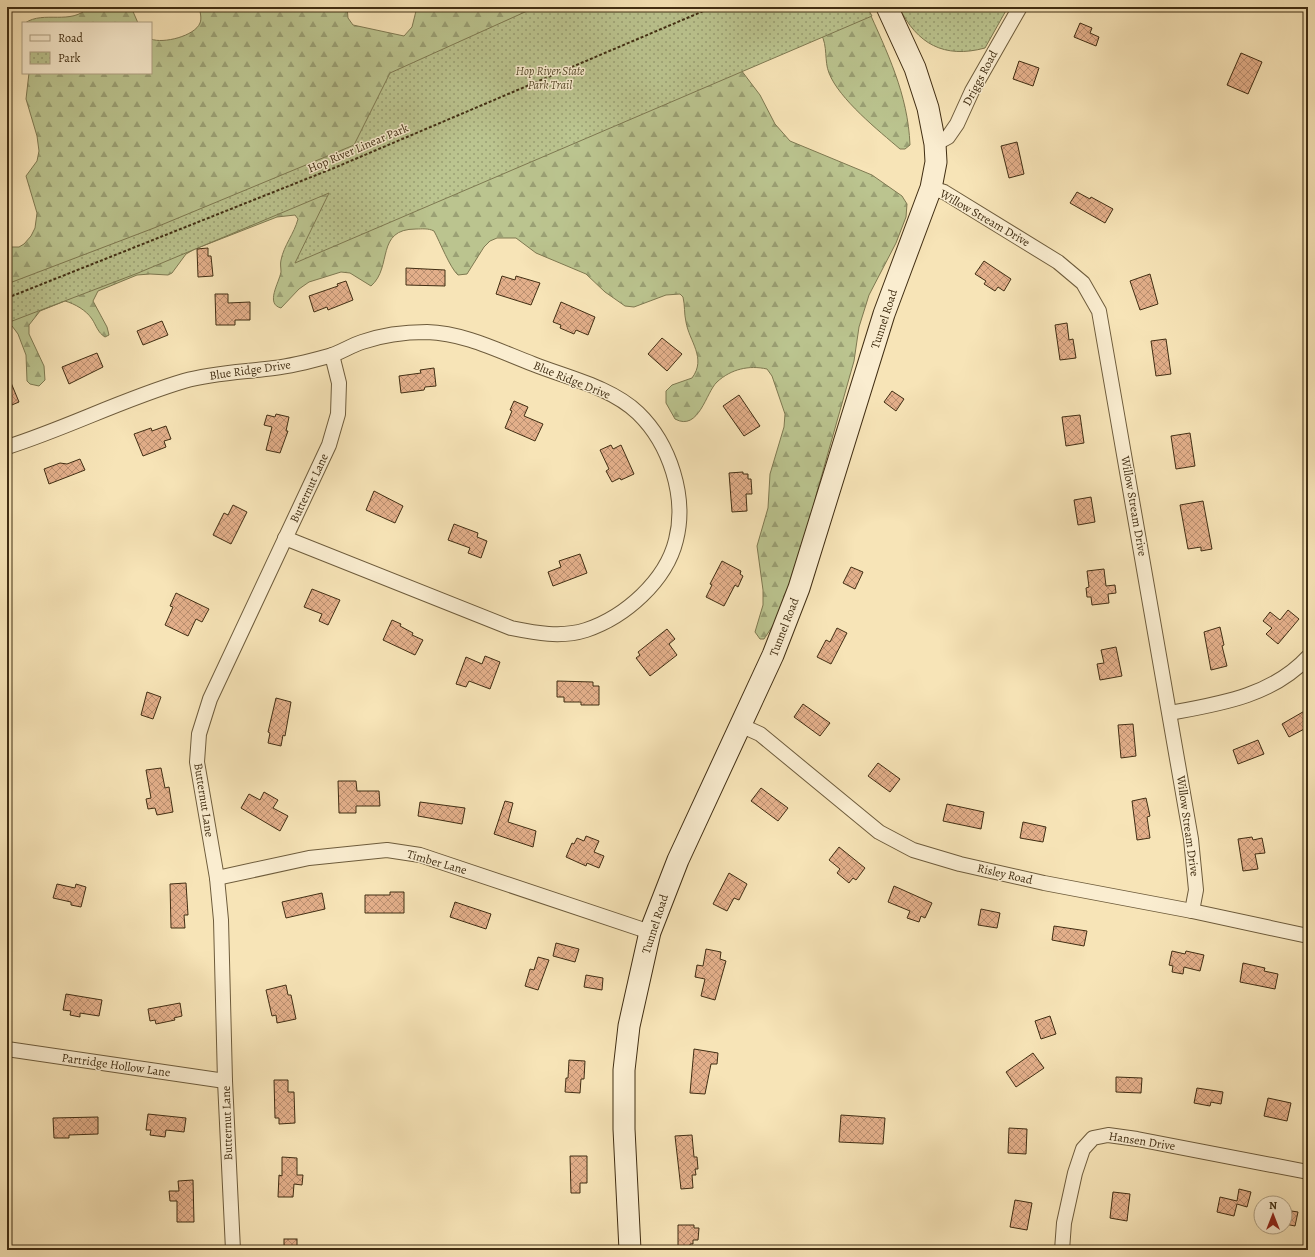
<svg xmlns="http://www.w3.org/2000/svg" width="1315" height="1257" viewBox="0 0 1315 1257" font-family="Alegreya,serif">
	<defs>
		<pattern id="forest-firs" width="22" height="20" patternUnits="userSpaceOnUse"><rect width="22" height="20" fill="#bbc48f"/><path d="M5 1l3.5 6h-7zM16 11l3.5 6h-7z" fill="#9aa074"/></pattern>
		<pattern id="park-dots" width="8" height="8" patternUnits="userSpaceOnUse"><rect width="8" height="8" fill="#bbc48f"/><path d="M2 2h.1M6 6h.1" fill="none" stroke="#9aa074" stroke-width="1.8" stroke-linecap="round"/></pattern>
		<pattern id="building-cross-hatch" width="8" height="8" patternUnits="userSpaceOnUse"><rect width="8" height="8" fill="#e3af8a"/><path d="M0 0l8 8M0 8l8-8" fill="none" stroke="#ba8f70"/></pattern>
	</defs>
	<rect width="100%" height="100%" fill="#f7e4b7"/>
	<filter id="stains"><feTurbulence type="fractalNoise" baseFrequency=".005" numOctaves="4"/><feColorMatrix values="0 0 0 0 .2 0 0 0 0 .09 0 0 0 0 .02 0 0 0 .5 -.17"/></filter>
	<radialGradient id="worn" r=".72"><stop offset=".6" stop-color="#630" stop-opacity="0"/><stop offset="1" stop-color="#630" stop-opacity=".3"/></radialGradient>
	<g fill="url(#forest-firs)" stroke="#7e7951">
		<path d="M89,7H131L138,23H25C44,10 71,26 89,7Z"/>
		<path d="M199,7H347L348,18L353,25L404,36L412,27L417,7H867C887,52 908,94 910,145L905,149H900C879,131 839,99 829,73C824,61 828,46 821,34L738,66L760,95L775,124L790,141L872,175L902,196L907,204L906,217L896,243L869,295L859,327L854,361L817,492L808,528L780,615L764,639H760L755,632L763,605V590L757,546L768,508L770,474L784,427L785,414L772,376L767,369C749,365 731,369 717,382C706,392 699,432 675,419L666,403V391L672,385L692,378C707,358 689,341 686,322C684,314 685,305 683,297L680,294L666,295L634,307L625,306L605,292L586,274L536,253L516,238H497L490,241L484,247L467,274L458,275C450,268 440,242 434,231C428,228 422,229 416,229C375,229 393,267 371,286L350,273L341,272L309,282L299,289L281,308C265,304 279,283 281,272C281,268 280,264 281,260C284,245 294,234 298,219L295,215L277,217L195,249L186,254L172,273L168,275L150,274L137,275L98,291L93,301L107,327L109,335L105,337C98,333 96,325 92,319C86,310 75,304 65,301L40,311L29,325V334L44,366L45,380L39,386L30,384L27,381L26,355L18,334L12,326L7,325V247H19L24,244L31,236L35,228L37,213L26,176L37,161L39,151L37,136L26,99L29,73H151V39C163,44 195,36 200,23C202,18 200,12 199,7Z"/>
	</g>
	<g fill="url(#park-dots)" stroke="#7e7951">
		<polygon points="536,7 867,7 872,16 295,263 329,193 138,273 7,323 7,284 154,228 354,145 390,73"/>
		<path d="M899,7H1008L985,48C944,59 917,44 899,7Z"/>
	</g>
	<g fill="url(#building-cross-hatch)" stroke="#412e13">
		<polygon points="1080,23 1092,28 1090,33 1099,37 1096,46 1074,37"/>
		<polygon points="1241,53 1262,62 1248,94 1227,85"/>
		<polygon points="1019,61 1039,68 1033,86 1013,79"/>
		<polygon points="1017,142 1024,174 1009,178 1001,146"/>
		<polygon points="1077,192 1090,199 1091,197 1113,209 1105,223 1070,203"/>
		<polygon points="208,248 208,256 211,256 213,276 198,277 197,249"/>
		<polygon points="984,261 1011,279 1004,291 998,287 995,291 984,284 986,281 975,274"/>
		<polygon points="406,268 445,270 445,286 406,285"/>
		<polygon points="1150,274 1158,304 1140,310 1130,281"/>
		<polygon points="502,276 515,280 516,276 540,283 531,305 496,294"/>
		<polygon points="346,281 353,300 328,310 327,307 314,312 309,296 338,286 337,284"/>
		<polygon points="215,294 228,294 228,303 250,302 250,320 235,320 235,325 216,325"/>
		<polygon points="561,302 595,317 588,335 576,330 574,334 560,328 561,325 553,322"/>
		<polygon points="162,321 168,335 143,345 137,331"/>
		<polygon points="1067,323 1069,340 1073,339 1076,358 1060,360 1055,325"/>
		<polygon points="662,338 682,354 667,371 648,354"/>
		<polygon points="1166,339 1171,374 1156,376 1151,341"/>
		<polygon points="97,353 103,367 69,384 62,367"/>
		<polygon points="434,368 436,386 425,387 424,390 401,393 399,376 421,373 420,370"/>
		<polygon points="7,373 19,402 7,407"/>
		<polygon points="892,391 904,399 896,411 884,402"/>
		<polygon points="739,395 760,426 744,436 723,406"/>
		<polygon points="514,401 528,407 524,416 543,424 535,441 505,428 512,411 510,410"/>
		<polygon points="276,414 289,417 286,431 288,431 280,453 266,450 272,427 264,425 267,415 275,417"/>
		<polygon points="1080,415 1084,443 1066,446 1062,417"/>
		<polygon points="166,426 171,439 164,441 166,447 143,456 134,434 151,428 152,431"/>
		<polygon points="1190,433 1195,466 1176,469 1171,436"/>
		<polygon points="611,445 613,449 621,445 634,474 621,480 620,478 612,482 606,471 609,469 600,450"/>
		<polygon points="80,459 85,470 49,484 44,469 60,463 67,464"/>
		<polygon points="743,472 743,474 748,474 748,479 751,479 752,494 746,494 747,511 732,512 729,473"/>
		<polygon points="374,491 403,506 395,523 366,510"/>
		<polygon points="1091,497 1095,522 1078,525 1074,500"/>
		<polygon points="1203,501 1212,549 1201,551 1201,547 1188,549 1180,505"/>
		<polygon points="233,505 247,512 231,544 213,535 224,513 228,515"/>
		<polygon points="454,524 478,533 477,537 487,541 481,558 468,553 470,548 448,540"/>
		<polygon points="580,554 587,573 553,586 548,572 561,567 559,561"/>
		<polygon points="722,561 741,571 740,574 743,576 738,587 735,585 724,606 706,597 712,585 710,584"/>
		<polygon points="851,567 863,572 855,589 843,583"/>
		<polygon points="1104,569 1106,586 1115,585 1116,593 1108,594 1109,603 1092,605 1091,597 1087,597 1086,588 1089,587 1087,571"/>
		<polygon points="312,589 340,600 328,625 319,621 322,614 304,607"/>
		<polygon points="176,593 209,609 202,622 196,619 188,636 165,625 173,607 170,606"/>
		<polygon points="1288,610 1299,619 1278,644 1266,634 1272,628 1263,621 1270,612 1280,620"/>
		<polygon points="392,620 401,624 400,626 413,633 412,635 423,640 415,655 383,640"/>
		<polygon points="1220,627 1224,645 1222,646 1227,666 1211,670 1204,632"/>
		<polygon points="837,628 847,633 831,664 817,657 826,640 830,642"/>
		<polygon points="667,629 675,639 669,644 677,655 650,676 636,658 640,655 638,652"/>
		<polygon points="1116,647 1122,676 1100,680 1097,664 1104,663 1101,650"/>
		<polygon points="485,656 500,662 490,689 469,681 466,687 456,684 466,657 482,664"/>
		<polygon points="557,681 593,682 593,686 599,686 599,705 581,705 581,702 564,702 564,697 557,697"/>
		<polygon points="147,692 161,697 153,719 141,715"/>
		<polygon points="276,698 291,702 285,736 283,735 281,746 268,743 270,733 268,732"/>
		<polygon points="803,704 830,723 820,736 794,717"/>
		<polygon points="1308,709 1308,727 1289,737 1282,724"/>
		<polygon points="1133,724 1136,756 1121,758 1118,725"/>
		<polygon points="1258,740 1264,754 1238,764 1233,750"/>
		<polygon points="878,763 900,779 890,792 868,776"/>
		<polygon points="161,768 165,788 169,787 173,812 157,815 155,808 148,809 146,799 151,798 146,770"/>
		<polygon points="338,781 356,781 357,791 379,791 380,806 356,806 356,813 339,813"/>
		<polygon points="761,788 788,808 778,821 751,801"/>
		<polygon points="264,792 278,800 273,808 288,816 280,831 241,808 249,794 260,800"/>
		<polygon points="1146,798 1150,816 1147,817 1150,838 1137,840 1132,801"/>
		<polygon points="505,801 513,803 508,822 536,831 533,847 494,834"/>
		<polygon points="420,802 465,808 462,824 418,816"/>
		<polygon points="947,804 984,812 981,829 943,821"/>
		<polygon points="1023,822 1046,827 1043,842 1020,838"/>
		<polygon points="586,836 599,841 594,852 604,856 599,868 587,863 586,866 566,857 572,843 574,844 577,838 584,841"/>
		<polygon points="1252,837 1253,840 1262,838 1265,853 1255,854 1258,869 1243,871 1238,839"/>
		<polygon points="839,847 865,868 856,880 853,878 849,883 837,873 840,869 829,860"/>
		<polygon points="729,873 747,884 739,900 734,898 727,911 713,904"/>
		<polygon points="186,883 188,915 184,915 185,928 171,928 170,884"/>
		<polygon points="57,884 75,888 76,884 86,887 81,907 71,905 71,902 53,898"/>
		<polygon points="894,886 932,903 925,918 921,916 919,922 907,918 910,911 888,902"/>
		<polygon points="390,892 404,892 404,913 365,913 365,895 390,895"/>
		<polygon points="322,893 325,909 286,918 282,902"/>
		<polygon points="455,902 491,914 486,929 450,917"/>
		<polygon points="981,909 1000,913 997,928 978,925"/>
		<polygon points="1054,926 1087,931 1084,946 1052,940"/>
		<polygon points="556,943 579,949 575,962 553,956"/>
		<polygon points="706,949 721,952 720,959 726,961 715,1000 701,996 705,979 695,977 697,965 703,966"/>
		<polygon points="1172,951 1185,954 1186,951 1204,955 1200,971 1184,967 1183,974 1172,972 1173,966 1169,965"/>
		<polygon points="538,957 549,960 538,990 525,986 530,969 534,970"/>
		<polygon points="1243,963 1265,968 1264,971 1278,974 1275,989 1240,982"/>
		<polygon points="586,975 603,978 602,990 584,987"/>
		<polygon points="286,985 288,995 291,995 296,1019 277,1023 276,1015 272,1016 266,990"/>
		<polygon points="66,994 102,1000 99,1016 80,1013 80,1017 70,1015 71,1011 63,1010"/>
		<polygon points="180,1003 182,1016 174,1018 175,1020 156,1024 155,1020 150,1021 148,1009"/>
		<polygon points="1050,1016 1056,1034 1041,1039 1035,1021"/>
		<polygon points="694,1049 718,1053 717,1064 711,1064 705,1094 690,1093"/>
		<polygon points="1033,1053 1044,1068 1016,1087 1006,1072"/>
		<polygon points="569,1060 585,1061 584,1079 581,1079 580,1093 565,1092 566,1078 568,1078"/>
		<polygon points="1116,1077 1142,1078 1141,1093 1116,1092"/>
		<polygon points="274,1080 288,1080 288,1092 294,1092 295,1123 279,1124 279,1118 275,1118"/>
		<polygon points="1197,1088 1223,1092 1221,1104 1211,1102 1210,1106 1194,1103"/>
		<polygon points="1268,1098 1291,1103 1287,1121 1264,1116"/>
		<polygon points="148,1114 186,1118 184,1132 166,1130 165,1137 150,1135 151,1130 146,1130"/>
		<polygon points="841,1115 885,1118 883,1144 839,1142"/>
		<polygon points="98,1117 98,1134 69,1135 69,1138 54,1138 53,1118"/>
		<polygon points="1009,1128 1027,1129 1026,1154 1008,1153"/>
		<polygon points="692,1135 694,1157 697,1157 698,1169 695,1169 696,1175 692,1175 693,1188 681,1189 675,1136"/>
		<polygon points="570,1156 587,1156 587,1183 580,1183 580,1193 571,1193"/>
		<polygon points="282,1157 297,1158 297,1175 303,1175 302,1185 294,1184 293,1197 278,1197 279,1175 282,1176"/>
		<polygon points="193,1180 194,1222 177,1222 177,1201 170,1201 169,1191 179,1191 178,1181"/>
		<polygon points="1239,1189 1251,1192 1247,1207 1237,1204 1234,1216 1217,1212 1220,1197 1237,1201"/>
		<polygon points="1113,1192 1130,1194 1127,1221 1110,1218"/>
		<polygon points="1015,1200 1032,1203 1027,1230 1010,1227"/>
		<polygon points="1285,1210 1298,1212 1295,1226 1285,1224"/>
		<polygon points="678,1225 694,1225 694,1228 699,1228 698,1240 693,1240 693,1244 690,1244 690,1250 678,1250"/>
		<rect x="284" y="1239" width="13" height="11"/>
	</g>
	<g fill="none" stroke-linecap="round" stroke-linejoin="round">
		<defs>
			<g id="street">
				<polyline points="935,144 948,137 957,124 972,91 1020,7"/>
				<polyline points="931,188 944,192 1058,262 1083,283 1099,311 1191,839 1196,890 1192,911"/>
				<path d="M7,447C67,428 123,399 184,381C213,373 244,372 274,368C292,366 311,361 329,356C340,353 350,346 362,342C382,335 405,332 427,332C464,333 499,351 533,364C568,378 611,387 638,413C670,444 687,497 676,540C666,581 625,617 586,630C561,638 536,633 511,628L285,538"/>
				<path d="M1170,713C1219,704 1272,696 1308,657"/>
				<polyline points="740,725 760,734 879,832 913,850 960,864 1044,883 1192,911 1308,936"/>
				<polyline points="217,878 309,858 387,850 420,855 650,932"/>
				<polyline points="7,1049 225,1081"/>
				<polyline points="233,1250 225,1081 221,920 217,878 197,762 199,734 210,699 329,445 338,414 339,383 332,355"/>
				<polyline points="1062,1250 1064,1223 1075,1173 1083,1149 1093,1138 1108,1135 1137,1139 1308,1172"/>
			</g>
			<polyline id="secondary" points="630,1250 624,1129 624,1070 629,1026 650,932 678,860 773,655 799,588 884,314 931,188 936,162 935,144 928,108 915,68 887,7"/>
		</defs>
		<use href="#street" stroke="#6e5c3c" stroke-width="16"/>
		<use href="#secondary" stroke="#412e13" stroke-width="23"/>
		<polyline stroke="#412e13" stroke-width="2" stroke-dasharray="3 2" stroke-linecap="butt" points="7,298 334,168 713,7"/>
		<use href="#street" stroke="#faedd0" stroke-width="14"/>
		<use href="#secondary" stroke="#faedd0" stroke-width="21"/>
	</g>
	<g text-anchor="middle" dominant-baseline="central" stroke-width="3" stroke-linejoin="round" paint-order="stroke">
		<g font-size="12" font-style="italic" fill="#594c2c" stroke="#faedd0">
			<text x="550" y="71">Hop River State<tspan x="550" dy="14">Park Trail</tspan></text>
		</g>
		<g font-size="12" fill="#412e13" stroke="#faedd0">
			<text transform="translate(980 78) rotate(-62)">Driggs Road</text>
			<text transform="translate(358 148) rotate(-23)">Hop River Linear Park</text>
			<text transform="translate(985 218) rotate(30)">Willow Stream Drive</text>
			<text transform="translate(884 319) rotate(-72)">Tunnel Road</text>
			<text transform="translate(250 370) rotate(-8)">Blue Ridge Drive</text>
			<text transform="translate(572 380) rotate(22)">Blue Ridge Drive</text>
			<text transform="translate(309 488) rotate(-65)">Butternut Lane</text>
			<text transform="translate(1134 506) rotate(80)">Willow Stream Drive</text>
			<text transform="translate(784 627) rotate(-69)">Tunnel Road</text>
			<text transform="translate(204 800) rotate(81)">Butternut Lane</text>
			<text transform="translate(1188 826) rotate(82)">Willow Stream Drive</text>
			<text transform="translate(437 862) rotate(16)">Timber Lane</text>
			<text transform="translate(1005 874) rotate(13)">Risley Road</text>
			<text transform="translate(655 924) rotate(-72)">Tunnel Road</text>
			<text transform="translate(116 1065) rotate(8)">Partridge Hollow Lane</text>
			<text transform="translate(227 1123) rotate(-92)">Butternut Lane</text>
			<text transform="translate(1142 1141) rotate(9)">Hansen Drive</text>
		</g>
	</g>
	<rect width="1315" height="1257" fill="none" stroke="#f7e4b7" stroke-width="24"/>
	<rect x="8" y="8" width="1299" height="1241" fill="none" stroke="#412e13" stroke-width="2"/>
	<rect x="12" y="12" width="1291" height="1233" fill="none" stroke="#412e13"/>
	<rect x="22" y="22" width="130" height="52" fill="#faedd0" stroke="#b0a184"/>
	<rect x="30" y="35" width="20" height="6" fill="#faedd0" stroke="#b0a184"/>
	<text x="58" y="42" font-size="12" fill="#412e13">Road</text>
	<rect x="30" y="52" width="20" height="12" fill="url(#park-dots)" stroke="#b0a184"/>
	<text x="58" y="62" font-size="12" fill="#412e13">Park</text>
	<g transform="translate(1273 1215)"><circle r="19" fill="#faedd0" stroke="#b0a184"/>
	<path d="M0-3L7 15L0 10L-7 15Z" fill="#8f2418"/>
	<text y="-6" font-size="11" font-weight="bold" text-anchor="middle" fill="#412e13">N</text>
	</g>
	<rect width="100%" height="100%" filter="url(#stains)"/>
	<rect width="100%" height="100%" fill="url(#worn)"/>
</svg>
